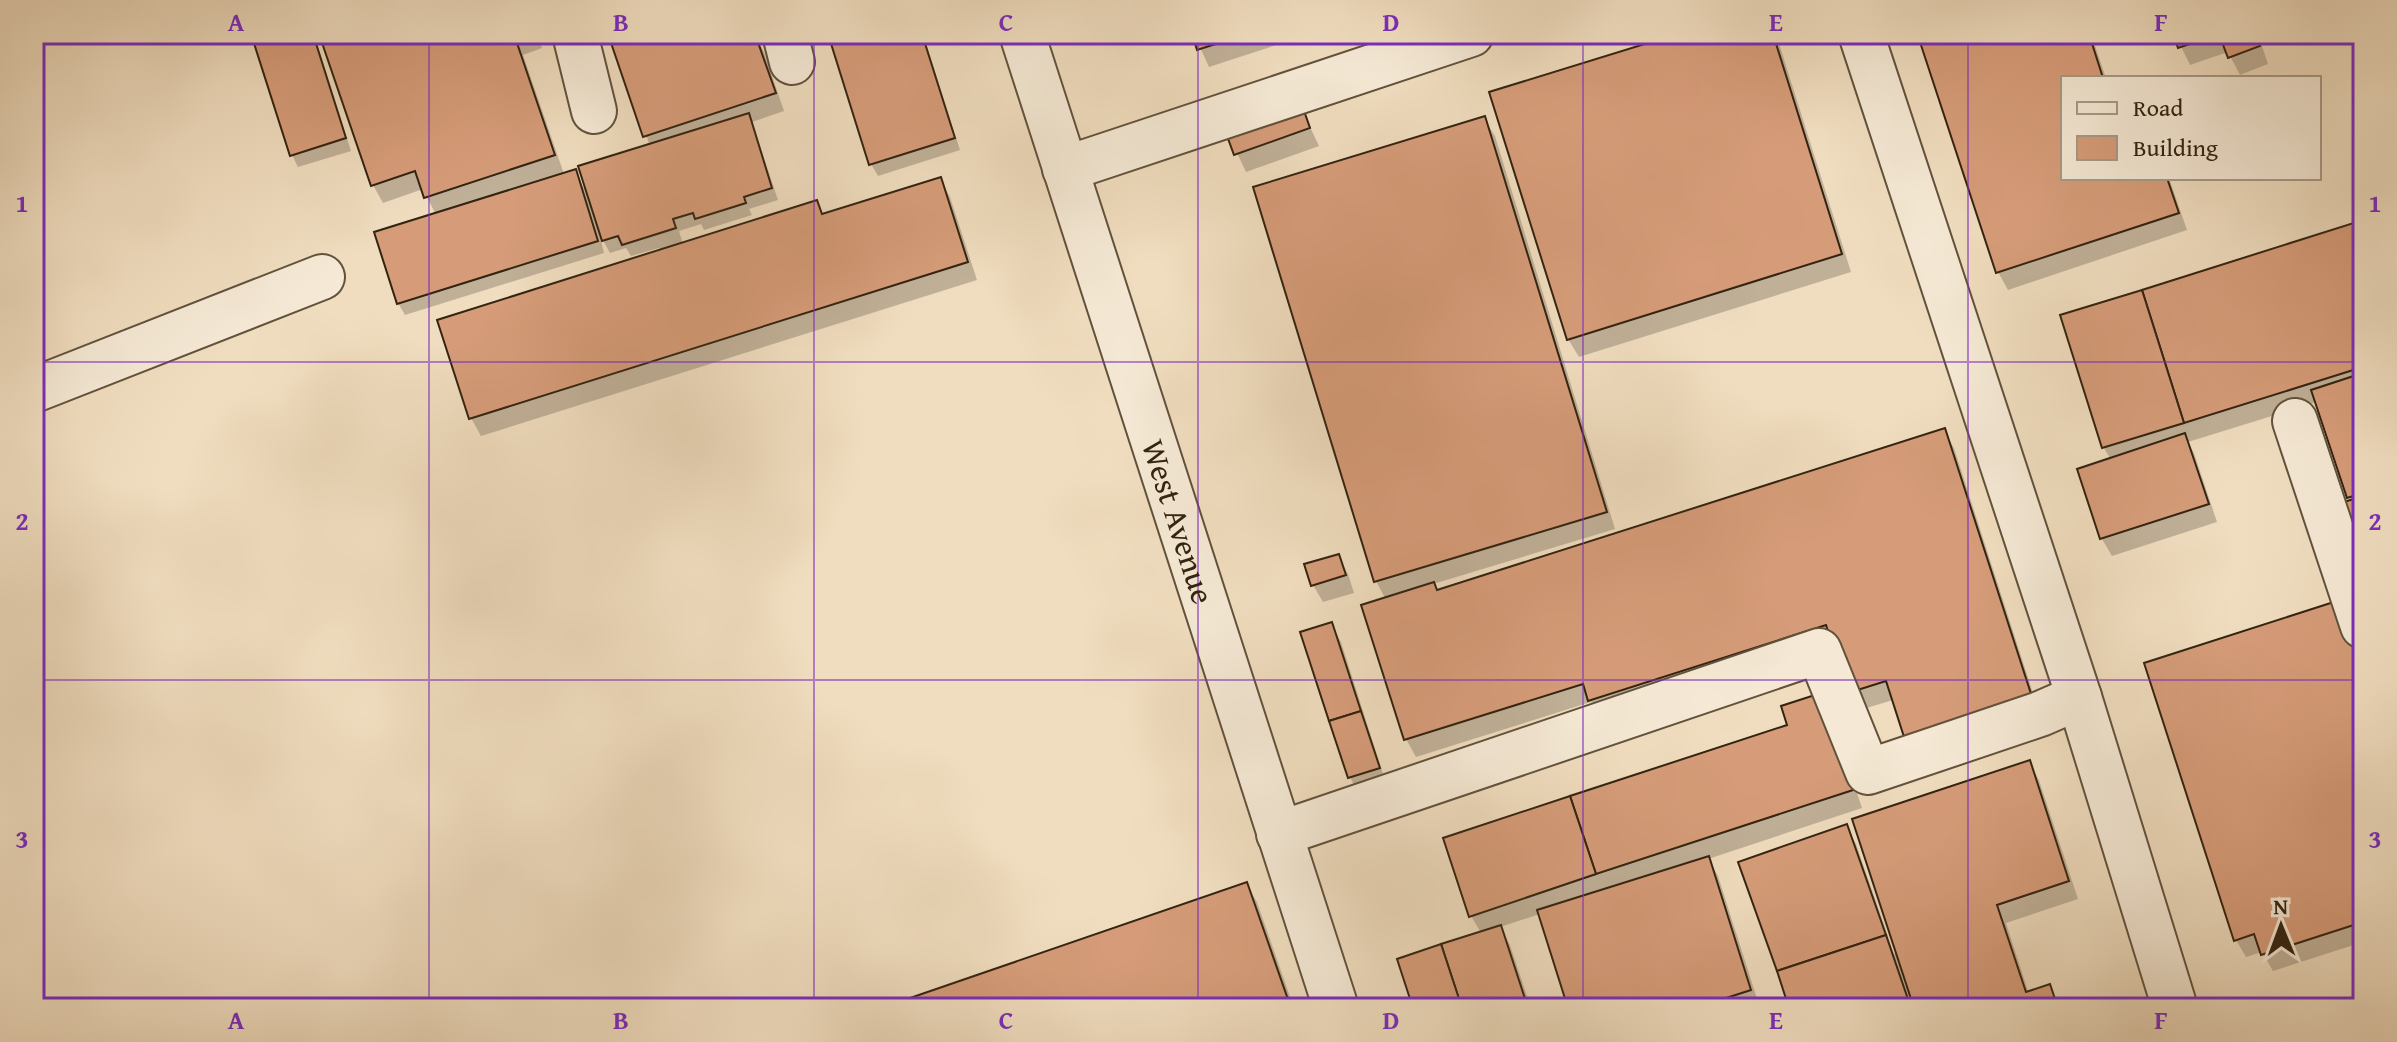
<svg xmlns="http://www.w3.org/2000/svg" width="2397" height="1042" viewBox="0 0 2397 1042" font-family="'Gentium Book Plus',serif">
	<rect width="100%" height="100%" fill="#f0ddbf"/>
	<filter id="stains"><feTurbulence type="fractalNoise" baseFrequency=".0025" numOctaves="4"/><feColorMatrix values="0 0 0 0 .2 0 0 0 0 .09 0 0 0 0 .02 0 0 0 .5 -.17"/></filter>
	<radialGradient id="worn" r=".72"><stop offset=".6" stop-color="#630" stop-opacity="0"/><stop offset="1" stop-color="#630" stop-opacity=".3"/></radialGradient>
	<g fill="#0003">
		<polygon points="253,34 314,34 351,151 298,167 292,155"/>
		<polygon points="321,34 537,34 542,48 523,55 564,174 575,171 586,192 650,146 610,34 718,34 728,52 722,34 726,44 754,34 764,52 784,111 752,122 778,200 749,209 752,215 704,230 701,224 679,231 683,244 817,202 824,216 940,179 950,197 977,280 481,436 471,418 660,251 659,248 631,256 626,248 610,253 599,233 604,253 405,315 398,303 436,215 423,189 383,203 373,185"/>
		<polygon points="830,34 923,34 960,150 878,176 871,164"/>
		<polygon points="1194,34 1310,34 1209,67"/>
		<polygon points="1683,34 1776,34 1851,272 1579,357 1568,339"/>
		<polygon points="1932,34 2091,34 2106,78 2063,78 2063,178 2169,178 2187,230 2008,290 1998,272"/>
		<polygon points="2175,34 2258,34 2268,64 2240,75 2228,52 2190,65"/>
		<polygon points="1301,108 1319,146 1246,172 1228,134"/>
		<polygon points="1484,119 1495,136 1615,529 1433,584 1438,591 1944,431 1954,448 2041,718 1893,700 1860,710 1834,643 1600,718 1591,702 1416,757 1406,739 1385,598 1376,581"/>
		<polygon points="2363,223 2363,551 2352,502 2317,402 2188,442 2194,453 2217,522 2112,556 2102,539 2080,470 2111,460 2104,448 2063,317"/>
		<polygon points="1338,556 1348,574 1354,593 1323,602 1313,585"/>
		<polygon points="2353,619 2363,651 2363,942 2273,971 2262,952 2246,957 2236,940"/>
		<polygon points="1331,624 1341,642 1385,780 1356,789 1350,777"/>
		<polygon points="1830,713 1862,808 1708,859 1718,876 1760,1008 1570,1008 1540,914 1500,927 1510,945 1531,1008 1416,1008 1481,933 1471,916"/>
		<polygon points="2029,762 2039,780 2078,899 2006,923 2029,994 2049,987 2061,1008 1790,1008 1846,826 1856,844 1894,954 1898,953"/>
		<polygon points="1246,884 1257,902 1294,1008 887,1008"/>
	</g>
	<g fill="#d69c79" stroke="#332311" stroke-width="2">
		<polygon points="251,34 313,34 346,138 290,156"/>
		<polygon points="319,34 523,34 515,37 555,155 424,198 415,171 371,186"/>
		<polygon points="608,34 720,34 723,43 755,34 776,93 643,137"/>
		<polygon points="828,34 922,34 955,138 869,165"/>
		<polygon points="1192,34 1247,34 1197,50"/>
		<polygon points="1677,34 1773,34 1842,254 1567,340 1489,92"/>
		<polygon points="1926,34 2089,34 2103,78 2063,78 2063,178 2167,178 2179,213 1996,273 1918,36"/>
		<polygon points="2173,34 2219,34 2178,48"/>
		<polygon points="2219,34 2256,34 2260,46 2228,58"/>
		<polygon points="1302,105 1310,128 1234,155 1226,133"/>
		<polygon points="749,113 772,188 744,197 746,203 695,219 693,213 673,219 676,228 622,245 618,236 602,241 578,166"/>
		<polygon points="1485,116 1607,512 1374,582 1253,187"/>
		<polygon points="576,169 598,241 397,304 374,232"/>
		<polygon points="941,177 968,262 469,419 437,320 817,200 822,214"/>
		<polygon points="2363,220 2363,367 2184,423 2142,290"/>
		<polygon points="2142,290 2184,423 2102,448 2060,315"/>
		<polygon points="2363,373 2363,493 2347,498 2311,390"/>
		<polygon points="1945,428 2033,700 1905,740 1886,681 1848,693 1826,625 1588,701 1583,684 1404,740 1361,605 1434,582 1437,590"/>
		<polygon points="2185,433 2209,504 2100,539 2077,469"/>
		<polygon points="2363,496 2363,557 2344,502"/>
		<polygon points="1339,554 1346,575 1311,586 1304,564"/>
		<polygon points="2343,599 2363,660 2363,922 2261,955 2254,934 2234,941 2144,663"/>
		<polygon points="1332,622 1361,711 1329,721 1300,632"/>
		<polygon points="1821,693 1853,790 1596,874 1570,796 1787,725 1781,706"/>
		<polygon points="1361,711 1380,768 1348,778 1329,721"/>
		<polygon points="2030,760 2069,881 1997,905 2026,992 2050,984 2058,1008 1914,1008 1852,819"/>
		<polygon points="1570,796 1596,874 1469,917 1443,838"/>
		<polygon points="1847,824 1886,935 1777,971 1738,862"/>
		<polygon points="1709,856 1751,990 1695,1008 1568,1008 1537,910"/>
		<polygon points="1247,882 1291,1008 881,1008"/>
		<polygon points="1501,925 1528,1008 1462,1008 1441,944"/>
		<polygon points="1886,935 1911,1008 1789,1008 1777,971"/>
		<polygon points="1441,944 1462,1008 1413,1008 1397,959"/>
	</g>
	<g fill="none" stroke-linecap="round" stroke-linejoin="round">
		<defs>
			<g id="minor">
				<polyline points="575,34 594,111"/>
				<polyline points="785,34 792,62"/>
				<path id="s1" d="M1022,34L1336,1008"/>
				<polyline points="1861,34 2079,697 2175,1008"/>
				<polyline points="1065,169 1471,34"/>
				<polyline points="34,390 322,277"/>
				<polyline points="2295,421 2363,626"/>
				<polyline points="1279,834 1819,651 1868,772 2040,714 2079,697"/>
			</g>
		</defs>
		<use href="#minor" stroke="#62523c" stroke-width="48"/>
		<use href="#minor" stroke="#f5e9d5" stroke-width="44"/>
	</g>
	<path fill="none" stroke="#7b2cbf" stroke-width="2" stroke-opacity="0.55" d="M429,34V1008M814,34V1008M1198,34V1008M1583,34V1008M1968,34V1008M34,362H2363M34,680H2363"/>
	<g text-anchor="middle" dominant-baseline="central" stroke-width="6" stroke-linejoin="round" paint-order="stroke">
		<g font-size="32" fill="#332311" stroke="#f5e9d5">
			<text stroke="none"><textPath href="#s1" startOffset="512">West Avenue</textPath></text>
		</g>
	</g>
	<rect width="2397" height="1042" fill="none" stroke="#f0ddbf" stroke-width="88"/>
	<rect x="2061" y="76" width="260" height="104" fill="#f5e9d5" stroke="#a79a87" stroke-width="2"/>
	<rect x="2077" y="102" width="40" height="12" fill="#f5e9d5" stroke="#a79a87" stroke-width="2"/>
	<text x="2133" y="116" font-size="24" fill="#332311">Road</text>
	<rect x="2077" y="136" width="40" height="24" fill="#d69c79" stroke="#a79a87" stroke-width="2"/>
	<text x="2133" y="156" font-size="24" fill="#332311">Building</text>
	<g transform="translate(2281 926) rotate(359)" stroke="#f5e9d5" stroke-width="6" paint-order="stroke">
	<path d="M0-6L14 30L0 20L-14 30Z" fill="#332311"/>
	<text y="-12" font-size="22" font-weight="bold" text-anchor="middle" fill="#332311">N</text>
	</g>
	<rect x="44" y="44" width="2309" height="954" fill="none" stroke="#7b2cbf" stroke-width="3"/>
	<g font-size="26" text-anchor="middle" font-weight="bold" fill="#7b2cbf">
		<text x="236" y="31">A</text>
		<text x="621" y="31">B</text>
		<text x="1006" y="31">C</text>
		<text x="1391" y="31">D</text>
		<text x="1776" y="31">E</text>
		<text x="2161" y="31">F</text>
		<text x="22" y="212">1</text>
		<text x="2375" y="212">1</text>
		<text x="22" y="530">2</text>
		<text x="2375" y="530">2</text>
		<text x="22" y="848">3</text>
		<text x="2375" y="848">3</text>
		<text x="236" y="1029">A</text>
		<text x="621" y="1029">B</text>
		<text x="1006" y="1029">C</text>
		<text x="1391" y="1029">D</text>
		<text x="1776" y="1029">E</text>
		<text x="2161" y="1029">F</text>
	</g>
	<rect width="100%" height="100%" filter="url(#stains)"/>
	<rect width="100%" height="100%" fill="url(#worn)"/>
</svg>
